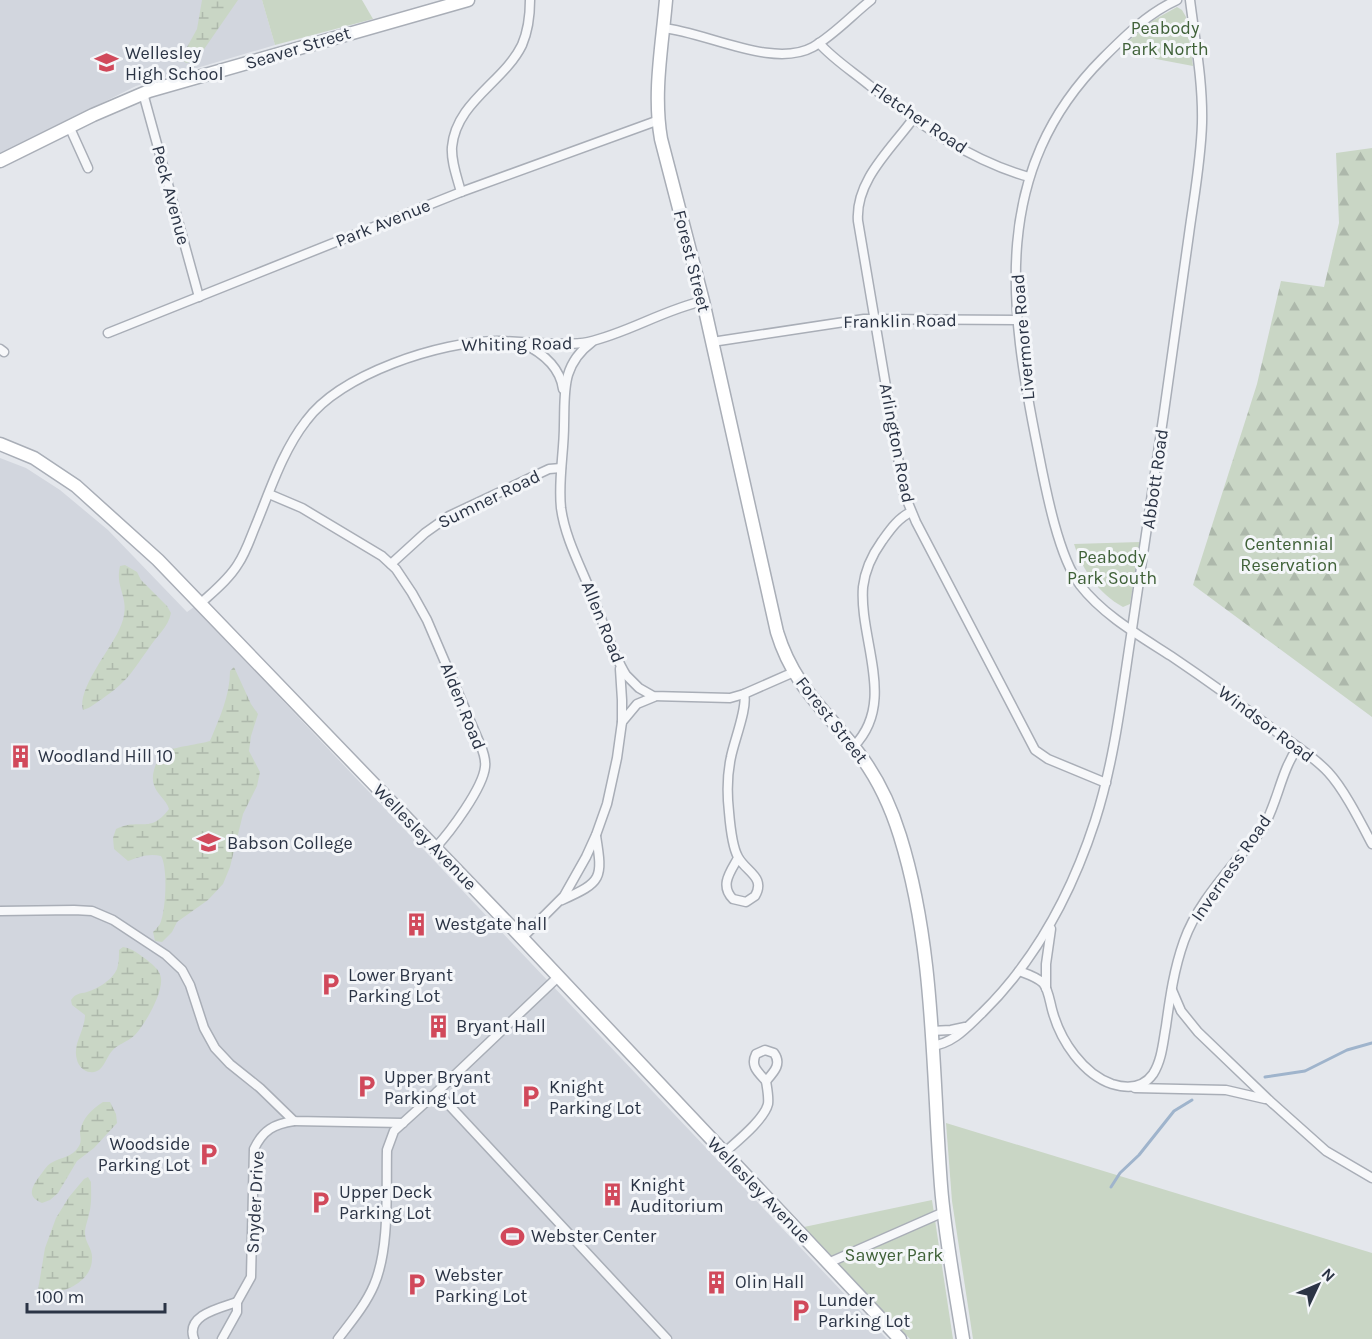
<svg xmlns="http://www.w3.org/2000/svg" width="1372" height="1339" viewBox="0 0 1372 1339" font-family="Karla,sans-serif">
	<defs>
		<pattern id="forest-firs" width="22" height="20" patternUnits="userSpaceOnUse" patternTransform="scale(1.5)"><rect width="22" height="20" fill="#c9d6c5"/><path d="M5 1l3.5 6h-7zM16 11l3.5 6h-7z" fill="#adb8ab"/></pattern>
		<pattern id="wetland-marsh" width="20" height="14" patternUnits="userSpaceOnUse" patternTransform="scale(1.5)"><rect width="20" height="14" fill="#c9d6c5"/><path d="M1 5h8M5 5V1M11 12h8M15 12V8" fill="none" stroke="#adb8ab"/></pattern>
	</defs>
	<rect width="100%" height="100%" fill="#e4e7ec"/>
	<g fill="#d2d6de">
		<polygon points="0,0 262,0 275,45 136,86 0,154"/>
		<polygon points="0,458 26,468 60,490 108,530 187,612 194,607 887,1339 0,1339"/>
	</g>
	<g fill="#c9d6c5">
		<polygon points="262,0 362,0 373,19 275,45"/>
		<polygon points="1177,7 1182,10 1186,17 1193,66 1156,59 1126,43 1152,21"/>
		<path d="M1140,542L1130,604L1123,607C1098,593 1083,571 1074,544Z"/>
		<polygon points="946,1123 1372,1253 1372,1339 973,1339 952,1201"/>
		<polygon points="932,1200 953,1339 910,1339 804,1227"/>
	</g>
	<polygon fill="url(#forest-firs)" points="1372,148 1372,717 1193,585 1257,384 1281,281 1324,287 1339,223 1336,153"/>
	<g fill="url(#wetland-marsh)">
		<polygon points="202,0 238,0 200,55 194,61 186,63 181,58 197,29"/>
		<path d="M125,565L137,572L141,580L167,606L171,613C168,628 157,635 149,648C131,673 129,680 102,699C95,703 91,708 83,710C77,689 110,650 119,630C134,599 114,591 120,566Z"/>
		<path d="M234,667L251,704L258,714L251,736L249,751L260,772L257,786L243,814L230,867L223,884L208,900L177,922L172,932L162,942L155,941L153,932C156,929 158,927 160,924C166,911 168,867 161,856C149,853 139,857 128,861L114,849L113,838L116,829C141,817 149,835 169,809C166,799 157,795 154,785C150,774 157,757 167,751C175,747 200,744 210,741C219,719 230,696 230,671Z"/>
		<path d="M123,947C132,948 140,955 147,960C153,965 160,970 161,978C163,993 145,1025 134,1036C127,1042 118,1044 112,1051C105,1059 103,1074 90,1072C84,1072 78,1065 77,1060C72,1044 85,1031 85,1015L72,1005L71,1000C76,993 79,994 87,992C98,989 113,979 117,969C119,963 119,956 119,950Z"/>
		<path d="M103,1102H110L116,1114L117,1123L94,1148L77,1161L58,1193L50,1200L42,1203C27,1197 31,1188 39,1177C43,1172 46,1166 51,1163C61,1157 73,1157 79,1146C82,1141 80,1137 80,1132C82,1118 92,1109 103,1102Z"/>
		<path d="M88,1177L91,1182C91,1192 92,1204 89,1214C88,1220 85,1226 85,1233C85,1243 93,1249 92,1259C92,1283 58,1298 38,1290L45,1248L56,1218L69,1197L84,1179Z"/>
	</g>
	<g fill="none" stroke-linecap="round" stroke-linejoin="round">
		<g stroke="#9fb4cc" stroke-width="3">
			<polyline points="1265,1077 1305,1071 1347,1050 1372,1043"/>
			<polyline points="1111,1187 1120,1173 1139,1155 1174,1111 1192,1100"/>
		</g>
		<defs>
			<g id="street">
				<path d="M1177,0C1148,13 1125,36 1103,58C990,171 1009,307 1038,450C1045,486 1058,556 1080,585C1103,615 1140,636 1171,656C1208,681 1243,706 1278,733C1295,745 1314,757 1328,772C1344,789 1361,823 1372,844"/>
				<path d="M663,28C706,32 773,69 813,47C834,35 852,15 871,0"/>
				<path d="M819,43C833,59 852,71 869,85C918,123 968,160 1029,177"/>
				<polyline points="143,93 199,297"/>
				<path d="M913,119C891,149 855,181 858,221L904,493L916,522L1035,750L1048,759L1106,783"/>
				<polyline points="69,126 88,168"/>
				<path d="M461,192C457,177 451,162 452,147C456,102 504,82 522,45C528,31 530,15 530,0"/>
				<polyline points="108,333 461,192 659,120"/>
				<path d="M592,342C561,365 565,392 564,425C564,453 558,480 561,508C565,538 581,567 592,595C603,621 611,651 626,675L639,688L653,696L730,698L744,694L794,672"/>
				<polyline points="712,342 864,319 1017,320"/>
				<path d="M522,343C541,352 560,367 563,389"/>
				<polyline points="0,349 4,352"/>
				<path d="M269,494L302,508L382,556L396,569L412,593L427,620L480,744C483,751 486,760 485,767C483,788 450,832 436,847"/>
				<polyline points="391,564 425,533 449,516 549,469 561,468"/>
				<path d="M201,603C214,591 229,579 238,564C246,552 250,539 255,527C270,491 282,452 306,421C340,374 441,341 497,341C522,341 565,347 588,342C628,333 663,310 703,301"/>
				<polyline points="620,669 622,700 622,722"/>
				<path d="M854,746C897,702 859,640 863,587C865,570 872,555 882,541C890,530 898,518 911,512"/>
				<path d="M738,858C731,871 719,885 733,899L746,902L755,896C766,877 746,872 738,857C733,848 730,824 729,812C727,794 727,775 731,757C734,741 748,707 744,694"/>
				<path d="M562,900C602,882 603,879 596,836"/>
				<polyline points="0,911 74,910 92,911 113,920 166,955 182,970 190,985 204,1028 215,1048 230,1064 260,1088 294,1121 403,1123"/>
				<polyline points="522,938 564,896 586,857 596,835 607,804 617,758 622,722 637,704 654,697"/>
				<path d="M1019,971C1027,974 1037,977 1043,983C1049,990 1050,1004 1053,1013C1061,1041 1083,1074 1112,1084C1128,1089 1143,1088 1153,1074C1162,1060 1163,1042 1166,1026C1170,997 1174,969 1184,941C1195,910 1217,884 1238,858C1247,848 1257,838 1264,826C1278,801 1281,771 1298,747"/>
				<polyline points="1046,988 1046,964 1051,929"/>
				<polyline points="1172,990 1181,1011 1198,1032 1270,1101 1326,1151 1372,1178"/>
				<polyline points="931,1031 951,1030 965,1027"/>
				<path d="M932,1046C954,1043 967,1027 982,1013C1036,960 1072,892 1095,821C1115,759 1122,693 1132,629C1143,556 1154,484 1164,412C1172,353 1181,293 1189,234C1194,197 1201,160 1202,123C1203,82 1195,40 1190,0"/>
				<path d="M765,1050L774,1053C782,1064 774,1072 766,1081C758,1072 750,1066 756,1054Z"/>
				<polyline points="1135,1088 1226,1090 1265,1099"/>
				<polyline points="437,1092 558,977"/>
				<path d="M724,1153C736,1142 764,1120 768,1104C769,1097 767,1088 766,1081"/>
				<polyline points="828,1263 944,1212"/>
				<path d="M194,1339C185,1315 220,1308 237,1302"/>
				<path d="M222,1339L237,1312V1302L251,1277L254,1149C263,1130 274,1124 294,1121"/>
				<path d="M338,1339C351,1322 366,1304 374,1285C390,1248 386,1190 387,1150L394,1131L437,1092L667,1339"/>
			</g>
			<g id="secondary">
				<path d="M666,0C662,47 653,93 661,139L703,301L777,632C794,688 827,711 860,755C878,779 891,807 900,836C935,948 932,1070 941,1186C945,1237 955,1288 963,1339"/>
				<polyline points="0,161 93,115 149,91 468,0"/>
				<polyline points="0,444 34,458 76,486 158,560 522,938 900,1339"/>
			</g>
		</defs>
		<use href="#street" stroke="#a9aeb7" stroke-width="11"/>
		<use href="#secondary" stroke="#a9aeb7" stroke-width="15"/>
		<use href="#street" stroke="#f7f8fa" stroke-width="8"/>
		<use href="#secondary" stroke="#fff" stroke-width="12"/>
	</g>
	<defs>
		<symbol id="school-bare" viewBox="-9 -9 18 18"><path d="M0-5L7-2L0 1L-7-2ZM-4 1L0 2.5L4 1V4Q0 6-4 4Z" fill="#d1495b" stroke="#f4f6f9" stroke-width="2.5" paint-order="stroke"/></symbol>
		<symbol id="building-bare" viewBox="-9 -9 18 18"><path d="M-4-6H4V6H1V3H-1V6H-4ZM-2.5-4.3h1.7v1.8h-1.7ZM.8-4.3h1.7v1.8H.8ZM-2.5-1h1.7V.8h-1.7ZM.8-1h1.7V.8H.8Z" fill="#d1495b" stroke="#f4f6f9" stroke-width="2.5" paint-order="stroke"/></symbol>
		<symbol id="university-bare" viewBox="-9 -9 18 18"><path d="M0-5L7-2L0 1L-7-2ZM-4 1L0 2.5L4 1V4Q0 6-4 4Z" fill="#d1495b" stroke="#f4f6f9" stroke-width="2.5" paint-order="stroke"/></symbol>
		<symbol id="parking-bare" viewBox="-9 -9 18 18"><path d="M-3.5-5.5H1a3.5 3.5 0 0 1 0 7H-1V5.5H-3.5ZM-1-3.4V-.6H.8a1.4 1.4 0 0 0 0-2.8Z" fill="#d1495b" stroke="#f4f6f9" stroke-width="2.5" paint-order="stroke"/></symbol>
		<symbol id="stadium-bare" viewBox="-9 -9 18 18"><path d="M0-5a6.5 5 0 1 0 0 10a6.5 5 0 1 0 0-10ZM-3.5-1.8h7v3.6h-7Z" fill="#d1495b" stroke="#f4f6f9" stroke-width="2.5" paint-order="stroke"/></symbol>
	</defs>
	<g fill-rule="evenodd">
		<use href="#school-bare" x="90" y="46" width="33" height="33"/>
		<use href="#building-bare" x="4" y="740" width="33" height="33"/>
		<use href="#university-bare" x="192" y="826" width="33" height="33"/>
		<use href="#building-bare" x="400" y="908" width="33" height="33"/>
		<use href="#parking-bare" x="314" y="968" width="33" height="33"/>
		<use href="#building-bare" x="422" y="1010" width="33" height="33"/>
		<use href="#parking-bare" x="350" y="1070" width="33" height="33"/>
		<use href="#parking-bare" x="514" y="1080" width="33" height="33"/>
		<use href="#parking-bare" x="192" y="1138" width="33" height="33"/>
		<use href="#building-bare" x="596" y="1178" width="33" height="33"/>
		<use href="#parking-bare" x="304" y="1186" width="33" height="33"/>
		<use href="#stadium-bare" x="496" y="1220" width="33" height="33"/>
		<use href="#building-bare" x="700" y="1266" width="33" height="33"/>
		<use href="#parking-bare" x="400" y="1268" width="33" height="33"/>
		<use href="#parking-bare" x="784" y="1294" width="33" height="33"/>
	</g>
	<g text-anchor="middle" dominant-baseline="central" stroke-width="6" stroke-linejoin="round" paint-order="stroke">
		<g font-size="18" fill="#3f6138" stroke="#f4f6f9">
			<text x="1165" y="28">Peabody<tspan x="1165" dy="21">Park North</tspan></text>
			<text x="1289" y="544">Centennial<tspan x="1289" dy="21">Reservation</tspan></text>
			<text x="1112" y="557">Peabody<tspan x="1112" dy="21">Park South</tspan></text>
			<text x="894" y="1255">Sawyer Park</text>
		</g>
		<g font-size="18" fill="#2b3445" stroke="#f4f6f9">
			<text transform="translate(298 48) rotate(-17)">Seaver Street</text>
			<text transform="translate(919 118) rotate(34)">Fletcher Road</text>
			<text transform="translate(171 195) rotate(75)">Peck Avenue</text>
			<text transform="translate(383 223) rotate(-22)">Park Avenue</text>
			<text transform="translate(692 261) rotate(76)">Forest Street</text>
			<text transform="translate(900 321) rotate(-1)">Franklin Road</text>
			<text transform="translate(1023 337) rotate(-95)">Livermore Road</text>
			<text transform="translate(517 344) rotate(-1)">Whiting Road</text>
			<text transform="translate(897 443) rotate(79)">Arlington Road</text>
			<text transform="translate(1155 479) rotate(-82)">Abbott Road</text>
			<text transform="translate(489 499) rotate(-26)">Sumner Road</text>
			<text transform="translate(603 622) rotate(68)">Allen Road</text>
			<text transform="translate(463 706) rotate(68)">Alden Road</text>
			<text transform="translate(832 720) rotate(52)">Forest Street</text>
			<text transform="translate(1266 724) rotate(37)">Windsor Road</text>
			<text transform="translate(425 837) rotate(46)">Wellesley Avenue</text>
			<text transform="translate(1231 868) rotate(-55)">Inverness Road</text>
			<text transform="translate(759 1190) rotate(46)">Wellesley Avenue</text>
			<text transform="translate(255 1202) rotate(-87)">Snyder Drive</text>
		</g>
		<g font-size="18" fill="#2b3445" stroke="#f4f6f9" text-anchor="start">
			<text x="125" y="53">Wellesley<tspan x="125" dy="21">High School</tspan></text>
			<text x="38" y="756">Woodland Hill 10</text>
			<text x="227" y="843">Babson College</text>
			<text x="435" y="924">Westgate hall</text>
			<text x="348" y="975">Lower Bryant<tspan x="348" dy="21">Parking Lot</tspan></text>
			<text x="456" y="1026">Bryant Hall</text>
			<text x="384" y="1077">Upper Bryant<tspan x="384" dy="21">Parking Lot</tspan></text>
			<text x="549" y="1087">Knight<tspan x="549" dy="21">Parking Lot</tspan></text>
			<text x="190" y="1144" text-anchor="end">Woodside<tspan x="190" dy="21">Parking Lot</tspan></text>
			<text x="630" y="1185">Knight<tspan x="630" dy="21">Auditorium</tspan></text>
			<text x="339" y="1192">Upper Deck<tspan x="339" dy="21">Parking Lot</tspan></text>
			<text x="531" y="1236">Webster Center</text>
			<text x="435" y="1275">Webster<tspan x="435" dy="21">Parking Lot</tspan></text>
			<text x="735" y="1282">Olin Hall</text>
			<text x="818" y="1300">Lunder<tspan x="818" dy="21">Parking Lot</tspan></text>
		</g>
	</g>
	<g transform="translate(1318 1285) rotate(46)" stroke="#f4f6f9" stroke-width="4.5" paint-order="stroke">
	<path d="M0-4.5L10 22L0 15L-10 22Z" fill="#2b3445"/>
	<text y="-9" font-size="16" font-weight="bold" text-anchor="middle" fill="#2b3445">N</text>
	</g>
	<path d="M27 1303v9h138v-9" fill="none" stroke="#2b3445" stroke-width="3"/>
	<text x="36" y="1303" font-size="18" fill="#2b3445" stroke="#f4f6f9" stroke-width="4.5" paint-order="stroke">100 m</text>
</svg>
